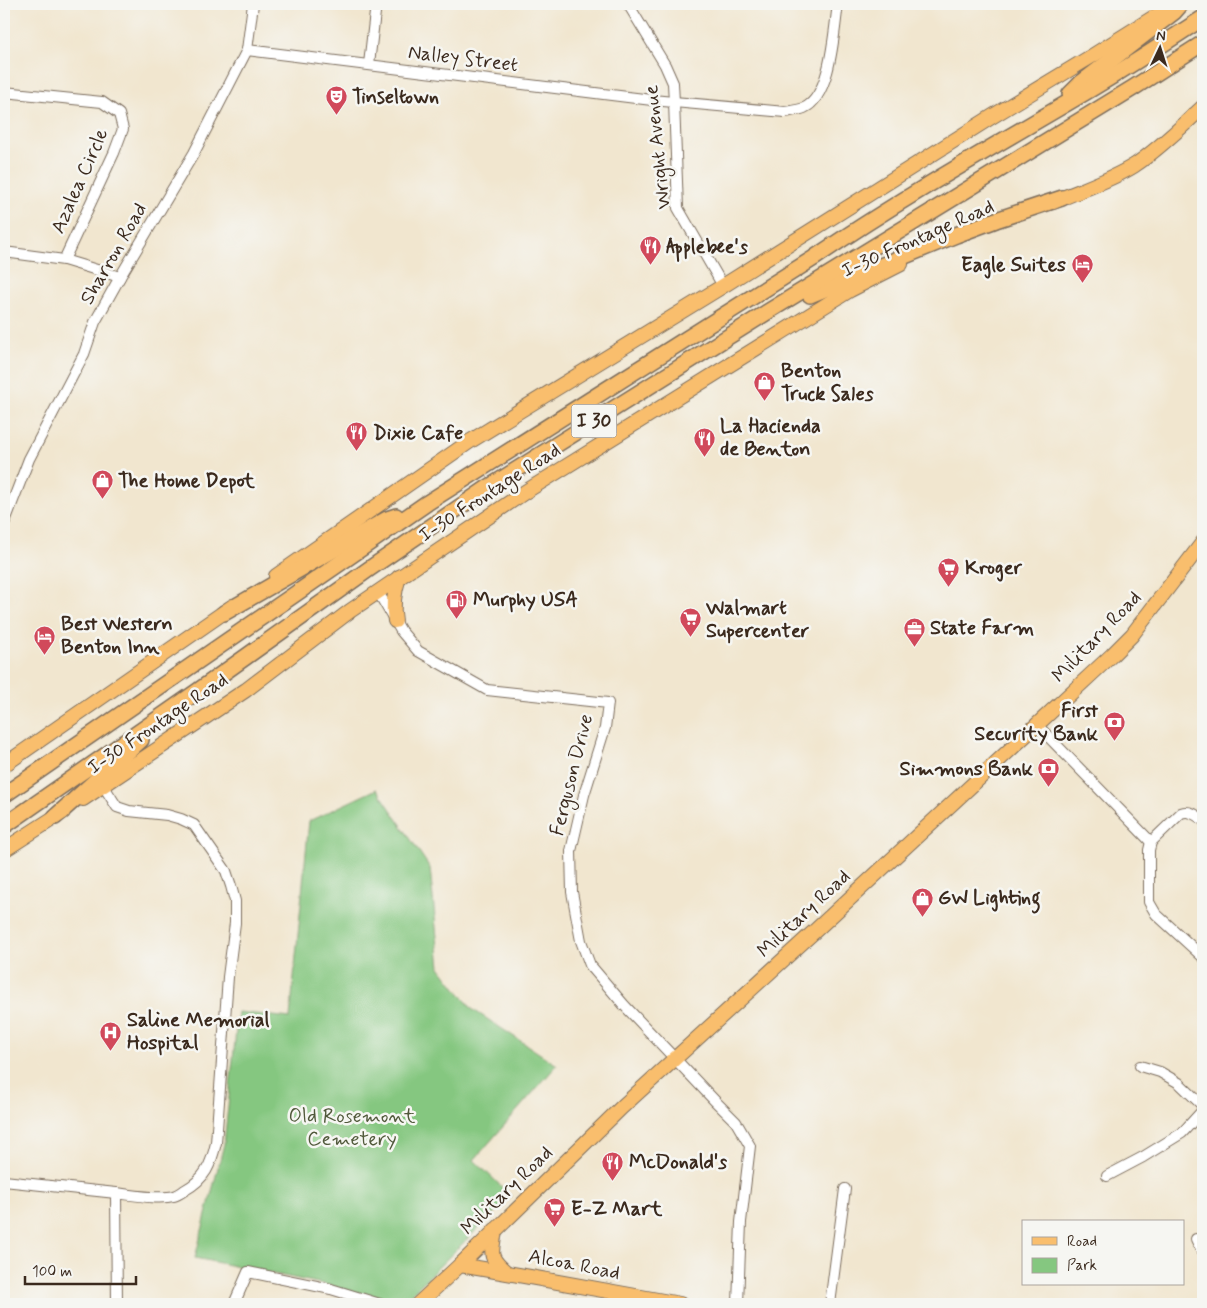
<svg xmlns="http://www.w3.org/2000/svg" width="1207" height="1308" viewBox="0 0 1207 1308" font-family="Mynerve,sans-serif">
	<rect width="100%" height="100%" fill="#f6f6f2"/>
	<filter id="ink" filterUnits="userSpaceOnUse"><feTurbulence type="fractalNoise" baseFrequency=".02" numOctaves="2"/><feDisplacementMap in="SourceGraphic" scale="10" xChannelSelector="R" yChannelSelector="G"/><feConvolveMatrix kernelMatrix="1 2 1 2 8 2 1 2 1" color-interpolation-filters="sRGB"/></filter>
	<filter id="wash" filterUnits="userSpaceOnUse"><feTurbulence type="fractalNoise" baseFrequency=".0096" numOctaves="4" result="noise"/><feDisplacementMap in="SourceGraphic" scale="20" xChannelSelector="R" yChannelSelector="G"/><feGaussianBlur stdDeviation="1.12" result="paint"/><feColorMatrix in="noise" values="0 0 0 0 0 0 0 0 0 0 0 0 0 0 0 0 0 1.4 0 .05"/><feComposite in="paint" operator="in"/></filter>
	<g filter="url(#wash)">
		<rect width="100%" height="100%" fill="#f1e6cf"/>
		<polygon fill="#85c780" stroke="#60784f" points="377,789 430,868 440,967 472,1009 557,1065 474,1160 511,1196 401,1304 392,1304 323,1284 195,1258 224,1144 238,1012 290,1018 309,821"/>
	</g>
	<g filter="url(#ink)">
		<g fill="none" stroke-linecap="round" stroke-linejoin="round">
			<defs>
				<g id="minor">
					<polyline points="628,4 665,65 673,83 674,102 678,208 723,286"/>
					<path d="M247,50L652,100L785,112C791,111 799,110 804,108C831,97 834,30 838,4"/>
					<polyline points="369,64 376,4"/>
					<polyline points="4,92 102,102 119,114 123,129 114,153 64,260"/>
					<polyline points="4,252 64,260 120,277"/>
					<polyline points="4,524 29,459 84,354 95,322 120,277 194,153 247,50 253,4"/>
					<polyline points="378,592 401,631 418,651 487,690 608,703 605,728 584,795 571,851 572,892 581,941 590,965 624,1005 716,1102 736,1122 750,1146 741,1222 738,1304"/>
					<path d="M1037,725L1151,842L1181,813C1190,810 1196,815 1203,820"/>
					<path d="M103,785L117,807L129,811L167,815L181,819L194,825L226,871L231,886L235,901V923L228,977L216,1143C211,1165 205,1179 185,1190C182,1192 178,1195 174,1196C158,1200 133,1195 116,1193L117,1304"/>
					<polyline points="1151,842 1149,850 1149,902 1156,914 1203,957"/>
					<polyline points="1140,1066 1160,1072 1179,1083 1203,1106"/>
					<polyline points="1107,1176 1143,1157 1182,1133 1203,1110"/>
					<polyline points="4,1181 116,1193"/>
					<polyline points="1196,1239 1203,1254"/>
					<polyline points="234,1304 248,1272 331,1289 380,1304"/>
					<polyline points="830,1304 845,1189"/>
				</g>
				<g id="major">
					<path d="M1053,202C1080,190 1110,181 1135,165C1160,148 1181,127 1203,107"/>
					<polyline points="276,576 469,442 723,286 993,116 1092,56 1175,4"/>
					<path d="M395,621C392,606 394,592 399,577"/>
					<polyline points="4,765 233,606"/>
					<polyline points="83,799 246,690 350,611 525,492 850,290 901,264"/>
					<polyline points="4,850 63,812"/>
					<path d="M495,1230C492,1253 487,1256 506,1272"/>
					<polyline points="460,1265 530,1277 680,1304"/>
					<polyline points="418,1304 460,1265 622,1107 817,929 1112,655 1132,635 1203,542"/>
				</g>
				<g id="highway">
					<polyline points="1070,94 1081,83 1174,12 1181,4"/>
					<polyline points="810,295 956,235 996,220 1062,198"/>
					<polyline points="224,613 387,519 396,516"/>
					<path d="M4,795L427,503L814,258C903,197 998,144 1091,89C1129,67 1166,42 1203,18"/>
					<polyline points="55,817 141,740"/>
					<polyline points="4,826 198,691 369,569 489,487 769,311 1133,88 1203,43"/>
				</g>
			</defs>
			<use href="#minor" stroke="#7b6c5c" stroke-width="12"/>
			<use href="#major" stroke="#7b6c5c" stroke-width="16"/>
			<use href="#highway" stroke="#7b6c5c" stroke-width="18"/>
			<use href="#minor" stroke="#fff" stroke-width="10"/>
			<use href="#major" stroke="#f9be6d" stroke-width="14"/>
			<use href="#highway" stroke="#f9be6d" stroke-width="15"/>
		</g>
	</g>
	<defs>
		<symbol id="theatre-pin" viewBox="-11 -11 22 30"><path d="M0 17L-7.5 6A9.5 9.5 0 1 1 7.5 6Z" fill="#d1495b" stroke="#f6f6f2"/><path d="M-5-5.5Q0-4 5-5.5V0Q5 5 0 6Q-5 5-5 0ZM-3.3-2.5H-1v1.5H-3.3ZM1-2.5H3.3v1.5H1ZM-2.8 1Q0 5.5 2.8 1Z" fill="#fff"/></symbol>
		<symbol id="restaurant-pin" viewBox="-11 -11 22 30"><path d="M0 17L-7.5 6A9.5 9.5 0 1 1 7.5 6Z" fill="#d1495b" stroke="#f6f6f2"/><path d="M-5-6h1v4h1v-4h1v4h1v-4h1v5L-1.5 .5V6h-2V.5L-5-1ZM5-6V6H3V1.5H1.5Q1.5-4 5-6Z" fill="#fff"/></symbol>
		<symbol id="hotel-pin" viewBox="-11 -11 22 30"><path d="M0 17L-7.5 6A9.5 9.5 0 1 1 7.5 6Z" fill="#d1495b" stroke="#f6f6f2"/><path d="M-6-4.5h1.5V1H6V5H4.5V3h-9V5H-6ZM-4 0a1.8 1.8 0 1 1 3.6 0ZM.5 0V-2.5h3Q6-2.5 6 0Z" fill="#fff"/></symbol>
		<symbol id="shop-pin" viewBox="-11 -11 22 30"><path d="M0 17L-7.5 6A9.5 9.5 0 1 1 7.5 6Z" fill="#d1495b" stroke="#f6f6f2"/><path d="M-5-2.5h2.3a2.7 3.5 0 0 1 5.4 0H5L5.5 6h-11ZM-1.5-2.5h3a1.5 2.3 0 0 0-3 0Z" fill="#fff"/></symbol>
		<symbol id="supermarket-pin" viewBox="-11 -11 22 30"><path d="M0 17L-7.5 6A9.5 9.5 0 1 1 7.5 6Z" fill="#d1495b" stroke="#f6f6f2"/><path d="M-6-5.5h2.5l.6 2H6L4.5 2H-2.5L-4.4-4H-6ZM-1.5 3.2a1.3 1.3 0 1 0 .1 0ZM3 3.2a1.3 1.3 0 1 0 .1 0Z" fill="#fff"/></symbol>
		<symbol id="fuel-pin" viewBox="-11 -11 22 30"><path d="M0 17L-7.5 6A9.5 9.5 0 1 1 7.5 6Z" fill="#d1495b" stroke="#f6f6f2"/><path d="M-5.5-6h7V0h2V4h1.3V-2.5L3-4.5l.8-.8L6-3V5H2.5V1h-1V6h-7ZM-4.2-4.7v3.2H.2V-4.7Z" fill="#fff"/></symbol>
		<symbol id="office-pin" viewBox="-11 -11 22 30"><path d="M0 17L-7.5 6A9.5 9.5 0 1 1 7.5 6Z" fill="#d1495b" stroke="#f6f6f2"/><path d="M-6-3h4V-5.5h4V-3h4V5H-6ZM-1-4.5V-3h2v-1.5ZM-6 0V1H6V0Z" fill="#fff"/></symbol>
		<symbol id="bank-pin" viewBox="-11 -11 22 30"><path d="M0 17L-7.5 6A9.5 9.5 0 1 1 7.5 6Z" fill="#d1495b" stroke="#f6f6f2"/><path d="M-6-4H6V4H-6ZM0-2.3a2.3 2.3 0 1 0 0 4.6a2.3 2.3 0 1 0 0-4.6Z" fill="#fff"/></symbol>
		<symbol id="hospital-pin" viewBox="-11 -11 22 30"><path d="M0 17L-7.5 6A9.5 9.5 0 1 1 7.5 6Z" fill="#d1495b" stroke="#f6f6f2"/><path d="M-5-5h3v3.5h4V-5h3V5h-3V1.5h-4V5h-3Z" fill="#fff"/></symbol>
	</defs>
	<g fill-rule="evenodd">
		<use href="#theatre-pin" x="324" y="84" width="25" height="34"/>
		<use href="#restaurant-pin" x="638" y="234" width="25" height="34"/>
		<use href="#hotel-pin" x="1070" y="252" width="25" height="34"/>
		<use href="#shop-pin" x="752" y="370" width="25" height="34"/>
		<use href="#restaurant-pin" x="344" y="420" width="25" height="34"/>
		<use href="#restaurant-pin" x="692" y="426" width="25" height="34"/>
		<use href="#shop-pin" x="90" y="468" width="25" height="34"/>
		<use href="#supermarket-pin" x="936" y="556" width="25" height="34"/>
		<use href="#fuel-pin" x="444" y="588" width="25" height="34"/>
		<use href="#supermarket-pin" x="678" y="606" width="25" height="34"/>
		<use href="#office-pin" x="902" y="616" width="25" height="34"/>
		<use href="#hotel-pin" x="32" y="624" width="25" height="34"/>
		<use href="#bank-pin" x="1102" y="710" width="25" height="34"/>
		<use href="#bank-pin" x="1036" y="756" width="25" height="34"/>
		<use href="#shop-pin" x="910" y="886" width="25" height="34"/>
		<use href="#hospital-pin" x="98" y="1020" width="25" height="34"/>
		<use href="#restaurant-pin" x="600" y="1150" width="25" height="34"/>
		<use href="#supermarket-pin" x="542" y="1196" width="25" height="34"/>
	</g>
	<g text-anchor="middle" dominant-baseline="central" stroke-width="5" stroke-linejoin="round" paint-order="stroke">
		<rect fill="#f6f6f2" stroke="#73675e" stroke-width="1" x="571.5" y="404.5" width="45" height="33" rx="4"/>
		<g font-size="19" font-weight="bold" fill="#3b2a1e">
			<text x="594" y="421">I 30</text>
		</g>
		<g font-size="20" fill="#3b2a1e" stroke="#f6f6f2">
			<text transform="translate(463 59) rotate(7)">Nalley Street</text>
			<text transform="translate(658 147) rotate(-96)">Wright Avenue</text>
			<text transform="translate(80 181) rotate(-66)">Azalea Circle</text>
			<text transform="translate(918 239) rotate(-24)">I-30 Frontage Road</text>
			<text transform="translate(114 254) rotate(-60)">Sharron Road</text>
			<text transform="translate(490 493) rotate(-33)">I-30 Frontage Road</text>
			<text transform="translate(1097 637) rotate(-46)">Military Road</text>
			<text transform="translate(158 724) rotate(-34)">I-30 Frontage Road</text>
			<text transform="translate(572 775) rotate(-76)">Ferguson Drive</text>
			<text transform="translate(804 914) rotate(-43)">Military Road</text>
			<text transform="translate(507 1191) rotate(-44)">Military Road</text>
			<text transform="translate(574 1265) rotate(11)">Alcoa Road</text>
		</g>
		<g font-size="20" font-weight="bold" fill="#3b2a1e" stroke="#f6f6f2" text-anchor="start">
			<text x="352" y="97">Tinseltown</text>
			<text x="666" y="247">Applebee's</text>
			<text x="1066" y="265" text-anchor="end">Eagle Suites</text>
			<text x="781" y="371">Benton<tspan x="781" dy="23">Truck Sales</tspan></text>
			<text x="720" y="426">La Hacienda<tspan x="720" dy="23">de Benton</tspan></text>
			<text x="373" y="433">Dixie Cafe</text>
			<text x="118" y="481">The Home Depot</text>
			<text x="965" y="568">Kroger</text>
			<text x="473" y="600">Murphy USA</text>
			<text x="706" y="608">Walmart<tspan x="706" dy="23">Supercenter</tspan></text>
			<text x="61" y="624">Best Western<tspan x="61" dy="23">Benton Inn</tspan></text>
			<text x="930" y="628">State Farm</text>
			<text x="1098" y="711" text-anchor="end">First<tspan x="1098" dy="23">Security Bank</tspan></text>
			<text x="1033" y="769" text-anchor="end">Simmons Bank</text>
			<text x="938" y="898">GW Lighting</text>
			<text x="127" y="1020">Saline Memorial<tspan x="127" dy="23">Hospital</tspan></text>
			<text x="629" y="1162">McDonald's</text>
			<text x="571" y="1209">E-Z Mart</text>
		</g>
		<g font-size="20" fill="#51593b" stroke="#f6f6f2">
			<text x="352" y="1116">Old Rosemont<tspan x="352" dy="23">Cemetery</tspan></text>
		</g>
	</g>
	<rect width="1207" height="1308" fill="none" stroke="#f6f6f2" stroke-width="20"/>
	<rect x="1022" y="1220" width="162" height="65" fill="#f6f6f2" stroke="#aba49d"/>
	<rect x="1032" y="1237" width="25" height="8" fill="#f9be6d" stroke="#aba49d"/>
	<text x="1067" y="1246" font-size="15" fill="#3b2a1e">Road</text>
	<rect x="1032" y="1258" width="25" height="15" fill="#85c780" stroke="#aba49d"/>
	<text x="1067" y="1270" font-size="15" fill="#3b2a1e">Park</text>
	<g transform="translate(1160 48) rotate(4)" stroke="#f6f6f2" stroke-width="4" paint-order="stroke">
	<path d="M0-4L9 19L0 12L-9 19Z" fill="#3b2a1e"/>
	<text y="-8" font-size="14" font-weight="bold" text-anchor="middle" fill="#3b2a1e">N</text>
	</g>
	<path d="M25 1276v8h111v-8" fill="none" stroke="#3b2a1e" stroke-width="2.5"/>
	<text x="32" y="1276" font-size="15" fill="#3b2a1e" stroke="#f6f6f2" stroke-width="4" paint-order="stroke">100 m</text>
</svg>
